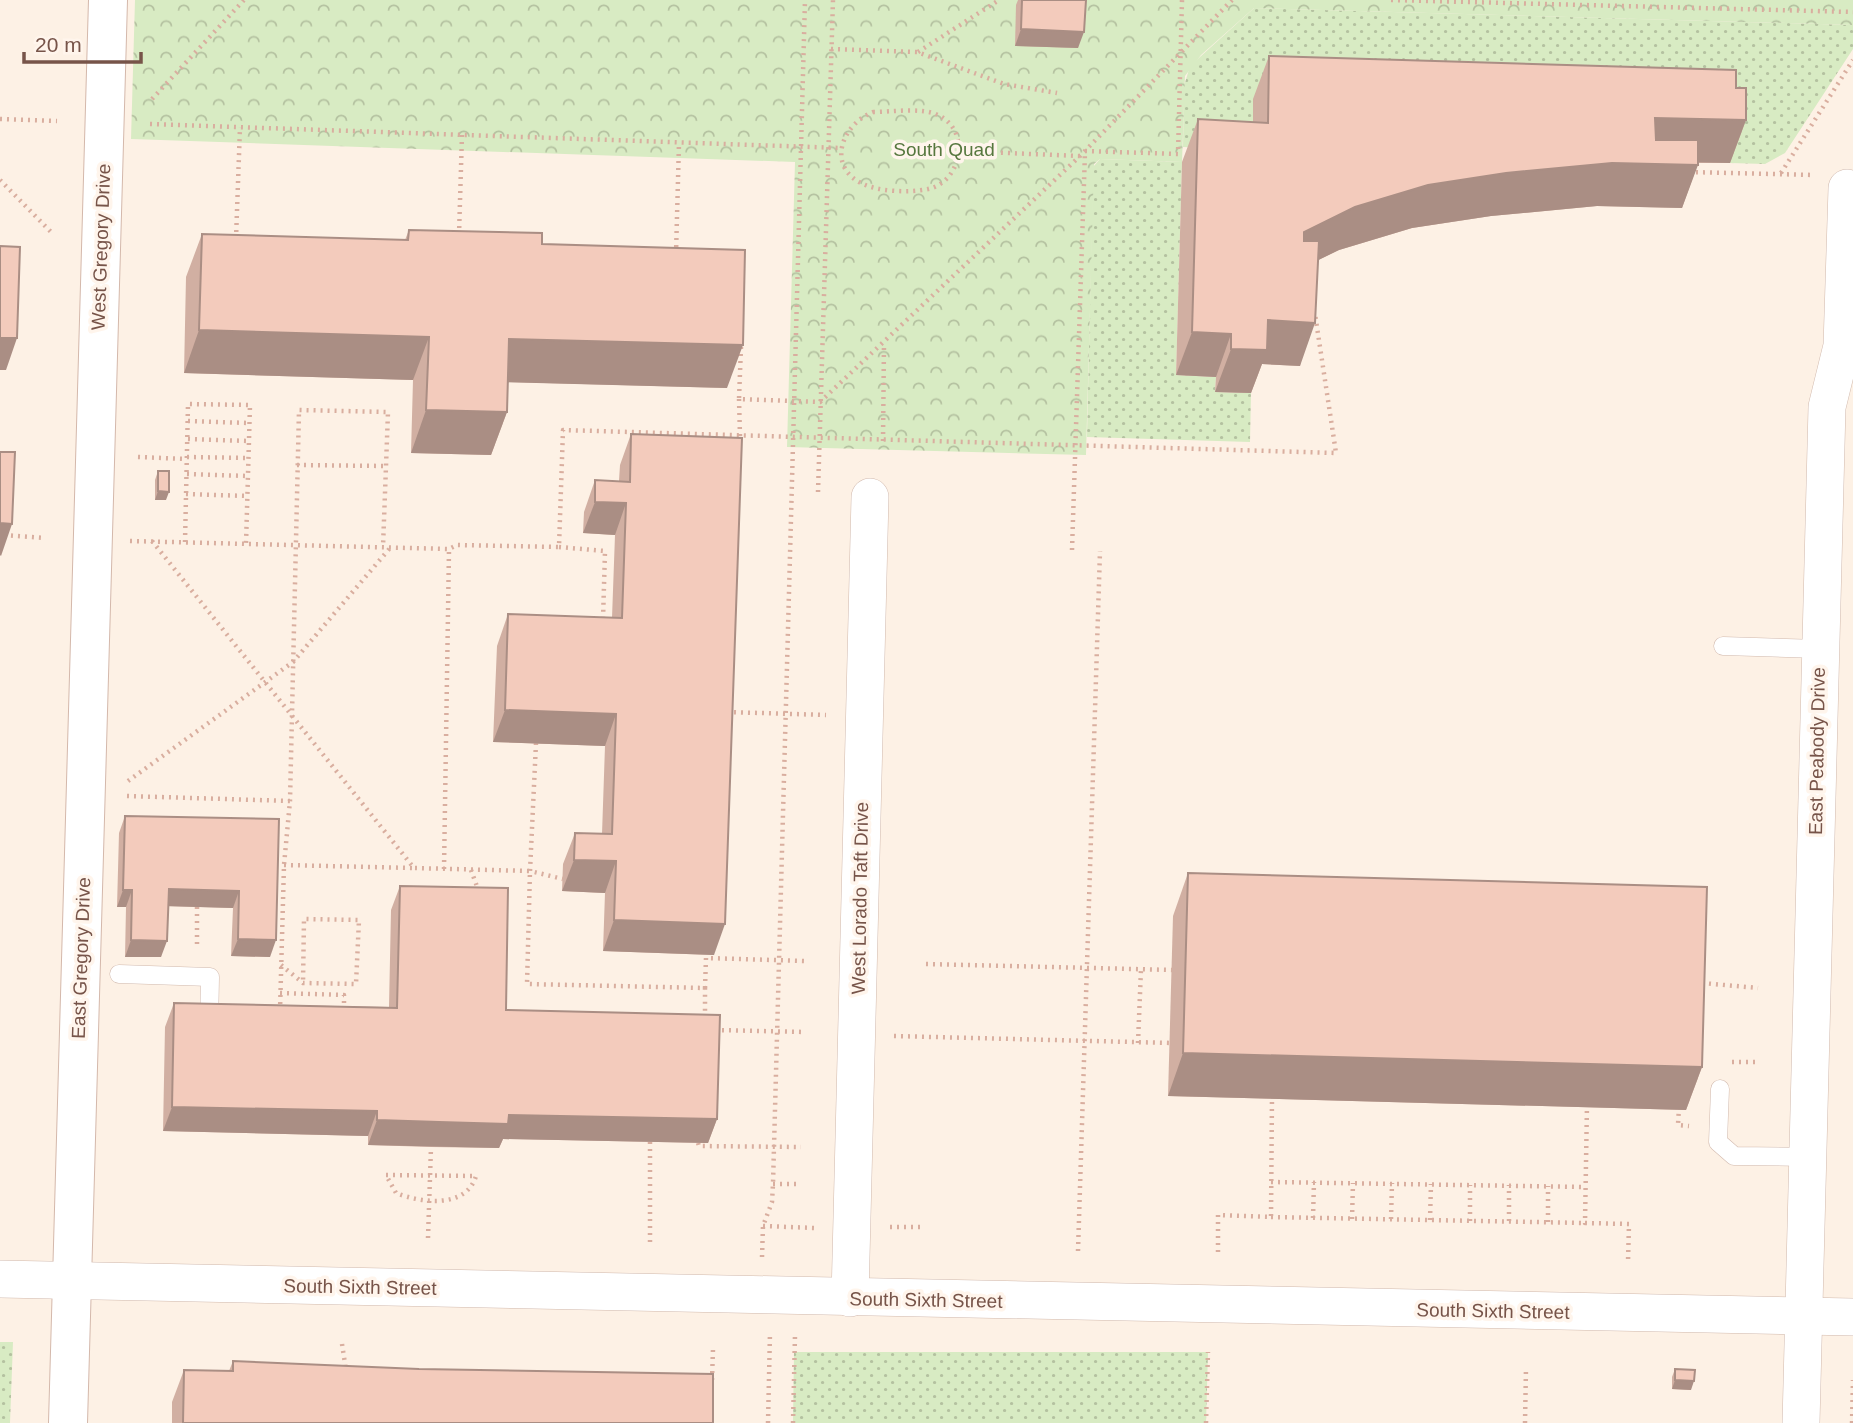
<svg xmlns="http://www.w3.org/2000/svg" width="1853" height="1423" viewBox="0 0 1853 1423" font-family="Helvetica,sans-serif">
	<defs>
		<pattern id="grass-dots" width="8" height="8" patternUnits="userSpaceOnUse" patternTransform="scale(1.75)"><rect width="8" height="8" fill="#d8ebc3"/><path d="M2 2h.1M6 6h.1" fill="none" stroke="#b4c1a0" stroke-width="1.8" stroke-linecap="round"/></pattern>
		<pattern id="forest-crowns" width="20" height="18" patternUnits="userSpaceOnUse" patternTransform="scale(1.75)"><rect width="20" height="18" fill="#d8ebc3"/><path d="M2 6a3 3 0 1 1 6 0M12 15a3 3 0 1 1 6 0" fill="none" stroke="#b4c1a0"/></pattern>
	</defs>
	<rect width="100%" height="100%" fill="#fdf1e5"/>
	<g fill="url(#grass-dots)">
		<polygon points="1254,8 1853,25 1853,49 1785,153 1765,164 1730,163 1254,99 1252,150 1183,147 1184,86 1190,66"/>
		<polygon points="1100,159 1182,162 1176,375 1216,377 1215,392 1251,393 1250,442 1087,437 1093,167"/>
		<polygon points="0,1342 13,1342 10,1423 0,1423"/>
		<polygon points="794,1352 1208,1352 1206,1423 793,1423"/>
	</g>
	<polygon fill="url(#forest-crowns)" points="135,0 1853,0 1853,25 1254,8 1201,55 1185,76 1182,162 1100,159 1094,164 1086,455 787,447 795,162 131,139"/>
	<g fill="none" stroke-linecap="round" stroke-linejoin="round">
		<defs>
			<g id="lane">
				<polyline points="1723,646 1819,649"/>
				<polyline points="119,974 210,977 209,1028"/>
				<polyline points="1720,1089 1718,1142 1734,1156 1808,1157"/>
			</g>
			<g id="street">
				<polyline points="0,1279 1853,1317"/>
				<polyline points="850,1298 870,497"/>
				<polyline points="1801,1423 1827,407 1842,346 1847,188"/>
			</g>
			<polyline id="secondary" points="68,1423 108,0"/>
		</defs>
		<use href="#lane" stroke="#d1b9ad" stroke-width="19"/>
		<use href="#street" stroke="#d1b9ad" stroke-width="38"/>
		<use href="#secondary" stroke="#d4b8ab" stroke-width="40"/>
		<g stroke="#d9ae9f" stroke-width="4.5" stroke-dasharray="2 5" stroke-linecap="butt">
			<polyline points="1391,0 1853,12"/>
			<polyline points="831,49 917,52 1004,84 1057,93"/>
			<polyline points="918,52 999,0"/>
			<polyline points="152,99 244,0"/>
			<path d="M873,112C892,112 921,107 938,115C971,130 962,182 928,189C908,193 877,192 859,182C826,163 844,123 873,112Z"/>
			<polyline points="0,119 57,121"/>
			<polyline points="150,124 841,148"/>
			<polyline points="959,151 1080,156"/>
			<polyline points="1085,151 1178,154 1182,0"/>
			<polyline points="1689,172 1814,175"/>
			<polyline points="1781,173 1853,60"/>
			<polyline points="0,180 53,234"/>
			<polyline points="459,235 462,134"/>
			<polyline points="236,239 240,127"/>
			<polyline points="676,254 679,143"/>
			<polyline points="741,347 739,399 820,402 1080,156 1232,0"/>
			<polyline points="739,399 740,436"/>
			<polyline points="188,421 249,423"/>
			<polyline points="188,439 249,441"/>
			<polyline points="883,441 884,343"/>
			<polyline points="138,457 187,459"/>
			<polyline points="187,457 248,458"/>
			<polyline points="297,465 386,466"/>
			<polyline points="187,474 248,476"/>
			<polyline points="818,492 833,0"/>
			<polyline points="186,494 248,496"/>
			<polyline points="4,535 45,538"/>
			<polyline points="130,541 449,549 457,545 559,547 563,430 1336,453 1315,314"/>
			<polyline points="152,541 414,868 530,871 527,984 705,988 705,1018"/>
			<polyline points="185,542 188,404 250,405 246,544"/>
			<polyline points="559,547 605,551 603,620"/>
			<polyline points="1072,550 1085,152"/>
			<polyline points="727,712 826,715"/>
			<polyline points="536,743 530,871 563,879"/>
			<polyline points="128,781 293,662 390,548"/>
			<polyline points="127,796 290,801"/>
			<polyline points="284,865 414,868"/>
			<polyline points="444,869 449,549"/>
			<polyline points="471,870 479,892"/>
			<polyline points="197,907 197,948"/>
			<polyline points="926,964 1174,970"/>
			<polyline points="281,965 303,983 356,984 359,920 304,919 303,983"/>
			<polyline points="1702,983 1758,988"/>
			<polyline points="705,988 706,958 806,961"/>
			<polyline points="280,993 344,995 344,1011"/>
			<polyline points="280,1011 284,865 290,801 299,410 388,412 383,547"/>
			<polyline points="715,1030 805,1032"/>
			<polyline points="894,1036 1172,1043"/>
			<polyline points="1138,1043 1141,969"/>
			<polyline points="1732,1062 1756,1062"/>
			<polyline points="1587,1104 1585,1223 1629,1224 1628,1262"/>
			<polyline points="1679,1107 1678,1125 1689,1126"/>
			<polyline points="650,1142 650,1245"/>
			<polyline points="698,1143 699,1146 801,1147"/>
			<path d="M386,1175L476,1176C466,1209 421,1203 396,1193Z"/>
			<polyline points="1271,1182 1585,1187"/>
			<polyline points="773,1184 800,1184"/>
			<polyline points="1271,1217 1585,1223"/>
			<polyline points="1313,1218 1314,1182"/>
			<polyline points="1352,1219 1353,1183"/>
			<polyline points="1391,1219 1392,1183"/>
			<polyline points="1430,1220 1431,1184"/>
			<polyline points="1470,1221 1470,1185"/>
			<polyline points="1509,1221 1509,1185"/>
			<polyline points="1548,1222 1548,1186"/>
			<polyline points="763,1226 815,1228"/>
			<polyline points="890,1227 923,1227"/>
			<polyline points="428,1238 431,1147"/>
			<polyline points="1078,1251 1100,551"/>
			<polyline points="1218,1252 1218,1215 1271,1217 1272,1095"/>
			<polyline points="762,1257 763,1226 772,1202 773,1184 805,0"/>
			<polyline points="342,1344 346,1370"/>
			<polyline points="712,1380 713,1349"/>
			<polyline points="768,1423 770,1332"/>
			<polyline points="793,1423 795,1335"/>
			<polyline points="1206,1423 1208,1352"/>
			<polyline points="1525,1423 1526,1367"/>
			<polyline points="1852,1423 1853,1380"/>
		</g>
		<use href="#lane" stroke="#fff" stroke-width="18"/>
		<use href="#street" stroke="#fff" stroke-width="37"/>
		<use href="#secondary" stroke="#fff" stroke-width="38"/>
	</g>
	<g fill="#d1afa2">
		<polygon points="1018,0 1086,0 1078,48 1015,46 1016,5"/>
		<polygon points="1269,56 1736,88 1746,120 1730,163 1698,163 1682,208 1597,206 1491,216 1412,228 1339,250 1318,260 1300,366 1262,364 1251,393 1215,392 1216,377 1176,375 1182,162 1198,119 1253,122 1253,99"/>
		<polygon points="409,230 542,244 727,388 508,382 507,412 491,455 411,453 413,380 184,373 186,277 202,234 405,240"/>
		<polygon points="631,434 714,955 603,951 605,893 562,891 563,864 575,833 602,834 605,746 493,742 497,646 508,614 612,618 615,535 583,533 584,512 595,480 619,481 620,465"/>
		<polygon points="158,471 166,500 155,500 155,480"/>
		<polygon points="125,816 279,819 270,957 231,956 233,908 168,906 161,957 125,957 126,907 117,907 119,833"/>
		<polygon points="1188,873 1702,1067 1686,1110 1168,1096 1173,916"/>
		<polygon points="400,886 506,1010 717,1119 708,1143 503,1139 499,1148 431,1147 368,1145 368,1136 163,1131 165,1027 174,1003 389,1007 391,910"/>
		<polygon points="233,1361 713,1423 172,1423 172,1402 184,1370 229,1371"/>
		<polygon points="1675,1369 1691,1390 1672,1389 1672,1377"/>
	</g>
	<g fill="#aa8e84">
		<polygon points="1021,29 1084,32 1078,48 1015,46"/>
		<polygon points="1655,118 1746,120 1730,163 1639,161"/>
		<polygon points="1612,163 1698,165 1682,208 1597,206 1491,216 1412,228 1339,250 1288,275 1304,232 1355,207 1428,185 1506,173"/>
		<polygon points="1268,320 1315,323 1300,366 1262,364 1251,393 1215,392 1231,349"/>
		<polygon points="199,330 429,337 413,380 184,373"/>
		<polygon points="1192,332 1231,334 1216,377 1176,375"/>
		<polygon points="0,338 17,338 6,370 0,370"/>
		<polygon points="509,339 743,345 727,388 494,382"/>
		<polygon points="426,410 507,412 491,455 411,453"/>
		<polygon points="158,491 169,492 166,500 155,500"/>
		<polygon points="595,502 626,503 615,535 583,533"/>
		<polygon points="0,523 12,524 1,556 0,555"/>
		<polygon points="505,710 616,714 605,746 493,742"/>
		<polygon points="574,860 616,861 605,893 562,891"/>
		<polygon points="169,889 239,891 233,908 162,906"/>
		<polygon points="123,890 132,890 126,907 117,907"/>
		<polygon points="614,920 725,924 714,955 603,951"/>
		<polygon points="238,939 276,940 270,957 231,956"/>
		<polygon points="131,940 167,941 161,957 125,957"/>
		<polygon points="1183,1053 1702,1067 1686,1110 1168,1096"/>
		<polygon points="172,1107 377,1111 368,1136 163,1131"/>
		<polygon points="509,1115 717,1119 708,1143 503,1139 499,1148 368,1145 377,1120"/>
		<polygon points="1675,1380 1694,1381 1691,1390 1672,1389"/>
	</g>
	<g fill="#f3cbbc" stroke="#aa8e84" stroke-width="2">
		<polygon points="1022,0 1086,0 1084,32 1021,29"/>
		<polygon points="1269,56 1736,70 1736,88 1746,88 1746,120 1655,118 1656,140 1698,140 1698,165 1612,163 1506,173 1428,185 1355,207 1304,232 1304,241 1319,241 1315,323 1268,320 1267,350 1231,349 1231,334 1192,332 1198,119 1268,123"/>
		<polygon points="409,230 542,233 542,244 745,250 743,345 509,339 507,412 426,410 429,337 199,330 202,234 408,240"/>
		<polygon points="0,246 20,247 17,338 0,338"/>
		<polygon points="631,434 742,438 725,924 614,920 616,861 574,860 575,833 612,834 616,714 505,710 508,614 622,618 626,503 595,502 595,480 630,482"/>
		<polygon points="0,452 15,452 12,524 0,523"/>
		<polygon points="158,471 169,471 169,492 158,491"/>
		<polygon points="125,816 279,819 276,940 238,939 239,891 169,889 167,941 131,940 132,890 123,890"/>
		<polygon points="1188,873 1707,887 1702,1067 1183,1053"/>
		<polygon points="400,886 508,888 506,1010 720,1015 717,1119 509,1115 508,1124 439,1122 377,1120 377,1111 172,1107 174,1003 397,1008"/>
		<polygon points="233,1361 419,1369 713,1374 713,1423 183,1423 184,1370 233,1371"/>
		<polygon points="1675,1369 1695,1370 1694,1381 1675,1380"/>
	</g>
	<g text-anchor="middle" dominant-baseline="central" stroke-width="7" stroke-linejoin="round" paint-order="stroke">
		<g font-size="19" fill="#56773e" stroke="#fff5ec">
			<text x="944" y="149">South Quad</text>
		</g>
		<g font-size="19" fill="#775449" stroke="#fff5ec">
			<text transform="translate(101 247) rotate(-88)">West Gregory Drive</text>
			<text transform="translate(1817 751) rotate(-89)">East Peabody Drive</text>
			<text transform="translate(860 898) rotate(-89)">West Lorado Taft Drive</text>
			<text transform="translate(81 958) rotate(-88)">East Gregory Drive</text>
			<text transform="translate(360 1287) rotate(1)">South Sixth Street</text>
			<text transform="translate(926 1300) rotate(1)">South Sixth Street</text>
			<text transform="translate(1493 1311) rotate(1)">South Sixth Street</text>
		</g>
	</g>
	<path d="M24 52v10h117v-10" fill="none" stroke="#775449" stroke-width="3.5"/>
	<text x="35" y="52" font-size="21" fill="#775449" stroke="#fff5ec" stroke-width="5" paint-order="stroke">20 m</text>
</svg>
